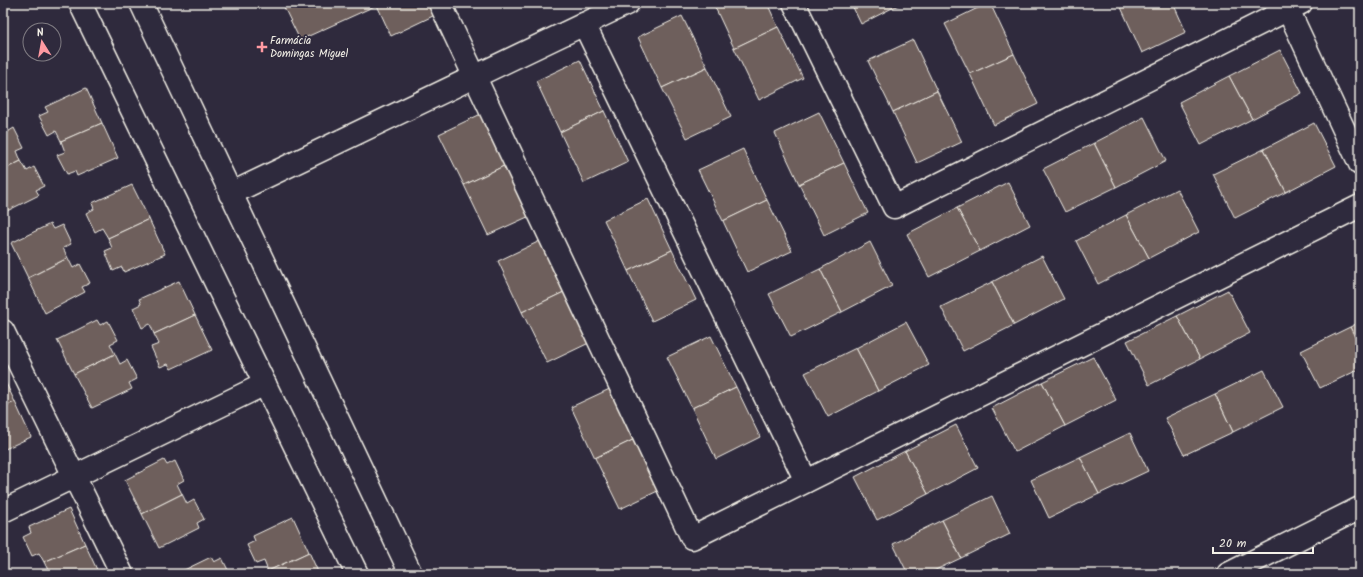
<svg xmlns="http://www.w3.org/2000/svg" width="1363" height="577" viewBox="0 0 1363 577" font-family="Kalam,sans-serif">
	<rect width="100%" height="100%" fill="#2f2a3d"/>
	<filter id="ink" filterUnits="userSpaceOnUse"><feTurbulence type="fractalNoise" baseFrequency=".025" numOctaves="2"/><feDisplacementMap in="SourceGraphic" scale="8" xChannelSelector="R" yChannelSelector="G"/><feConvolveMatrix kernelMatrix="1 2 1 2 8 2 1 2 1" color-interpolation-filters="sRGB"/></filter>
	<g filter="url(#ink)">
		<g fill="#6e5e5c" stroke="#f4f1e8">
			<polygon points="282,3 376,3 377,5 300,40"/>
			<polygon points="376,3 430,3 435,15 391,36"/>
			<polygon points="713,3 767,3 778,27 734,48"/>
			<polygon points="851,3 902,3 861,24"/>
			<polygon points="988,3 990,3 1014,54 970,74 945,24"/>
			<polygon points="1119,3 1173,3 1186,32 1142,53"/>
			<polygon points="682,16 707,67 662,88 638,37"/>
			<polygon points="778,27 803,78 759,100 734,48"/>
			<polygon points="913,40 937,91 893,112 868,61"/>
			<polygon points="1280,50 1302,93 1252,119 1229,76"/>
			<polygon points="1014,54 1038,104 994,125 970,74"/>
			<polygon points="580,60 604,111 560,132 536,81"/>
			<polygon points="707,67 731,117 687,138 662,88"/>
			<polygon points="1229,76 1252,119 1201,145 1179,102"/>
			<polygon points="86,88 102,123 61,141 56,131 49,135 39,116 48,112 45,107"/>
			<polygon points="937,91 962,142 917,163 893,112"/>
			<polygon points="604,111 628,162 584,183 560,132"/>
			<polygon points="819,112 844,163 799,184 775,133"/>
			<polygon points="483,113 508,164 464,185 439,134"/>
			<polygon points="1144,117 1166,161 1116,187 1094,143"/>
			<polygon points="102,123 118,158 77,176 75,171 67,174 57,155 65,152 61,141"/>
			<polygon points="1314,123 1336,166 1286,192 1264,149"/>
			<polygon points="3,127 6,133 14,128 24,148 17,151 21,161 3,170"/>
			<polygon points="1094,143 1116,187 1065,212 1043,169"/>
			<polygon points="743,149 767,200 723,221 698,170"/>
			<polygon points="1264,149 1286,192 1235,218 1213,174"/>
			<polygon points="21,161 27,171 34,167 44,186 36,190 39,195 3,213 3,170"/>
			<polygon points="844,163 868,213 824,235 799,184"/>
			<polygon points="508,164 532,215 488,235 464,185"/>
			<polygon points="1008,182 1030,225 980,251 957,208"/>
			<polygon points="132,185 149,219 108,238 102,228 95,232 86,213 94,209 92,203"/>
			<polygon points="1177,189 1199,232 1149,258 1126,215"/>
			<polygon points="648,199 672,250 628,271 604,220"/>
			<polygon points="767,200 792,251 747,272 723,221"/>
			<polygon points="957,208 980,251 929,277 907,234"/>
			<polygon points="1126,215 1149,258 1098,284 1076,241"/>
			<polygon points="149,219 165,254 124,272 122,267 113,271 105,251 112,248 108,238"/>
			<polygon points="50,224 53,229 62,225 71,244 63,248 68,258 28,278 11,243"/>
			<polygon points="542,240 566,291 522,312 498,261"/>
			<polygon points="870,242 892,286 842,312 820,269"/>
			<polygon points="672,250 696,300 652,321 628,271"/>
			<polygon points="1042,256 1064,299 1014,325 992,282"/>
			<polygon points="68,258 73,268 80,264 90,283 82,287 85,292 45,313 28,278"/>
			<polygon points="820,269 842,312 791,337 769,294"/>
			<polygon points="179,281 195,315 154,334 150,324 142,328 133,308 141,304 139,299"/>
			<polygon points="992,282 1014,325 963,351 941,307"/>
			<polygon points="1228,290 1250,333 1200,359 1177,316"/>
			<polygon points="566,291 591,342 547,363 522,312"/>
			<polygon points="195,315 212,350 171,369 168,364 160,367 151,347 159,344 154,334"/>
			<polygon points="1177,316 1200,359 1149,385 1127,341"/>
			<polygon points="97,320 100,325 108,321 118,340 110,344 115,354 74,374 57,340"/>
			<polygon points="906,322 929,365 878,391 856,348"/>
			<polygon points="1360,322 1360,347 1350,327"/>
			<polygon points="1350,327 1360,347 1360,369 1320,388 1301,351"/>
			<polygon points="711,336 736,387 692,408 667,357"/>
			<polygon points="856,348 878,391 828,417 805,373"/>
			<polygon points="115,354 120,364 127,360 137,379 129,383 132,389 92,408 74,374"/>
			<polygon points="1093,357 1116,400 1065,426 1042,382"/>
			<polygon points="1264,370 1283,407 1233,432 1215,394"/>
			<polygon points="3,377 15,402 3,407"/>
			<polygon points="1042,382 1065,426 1015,452 992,408"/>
			<polygon points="616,386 639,437 595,458 571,407"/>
			<polygon points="736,387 760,437 716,459 692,408"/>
			<polygon points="1215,394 1233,432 1184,455 1165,418"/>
			<polygon points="15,402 31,437 3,450 3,407"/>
			<polygon points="956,425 978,468 928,494 905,451"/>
			<polygon points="1130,433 1148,471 1099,494 1080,457"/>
			<polygon points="639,437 664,488 620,509 595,458"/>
			<polygon points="905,451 928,494 877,520 855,477"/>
			<polygon points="1080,457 1099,494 1049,518 1031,480"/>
			<polygon points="164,460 167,465 175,461 184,480 177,484 182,494 142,514 125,480"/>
			<polygon points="182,494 187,504 194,500 204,519 197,523 199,528 159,548 142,514"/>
			<polygon points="992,496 1010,534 961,558 942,520"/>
			<polygon points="69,509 85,544 44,562 39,553 32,556 23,537 31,533 29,527"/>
			<polygon points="293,517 309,552 268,571 264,561 256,564 247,545 255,541 253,536"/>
			<polygon points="942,520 961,558 927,574 908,574 893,544"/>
			<polygon points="85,544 99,574 45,574 49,572 44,562"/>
			<polygon points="309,552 319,574 270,574 268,571"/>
			<polygon points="211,557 214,562 222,558 230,574 176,574"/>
		</g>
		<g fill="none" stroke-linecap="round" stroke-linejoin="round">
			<defs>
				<g id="street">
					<polyline points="440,3 692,538 1360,206"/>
					<polyline points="794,3 894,207 1301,3"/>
					<polyline points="1285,3 1360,164"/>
					<polyline points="584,24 806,481"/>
					<polyline points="230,194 628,3"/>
					<polyline points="3,331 122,574"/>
					<polyline points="3,511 265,384"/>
					<polyline points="1228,574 1360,508"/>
				</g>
				<g id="secondary">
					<polyline points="80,3 357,574"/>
					<polyline points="141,3 411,574"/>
				</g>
			</defs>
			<use href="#street" stroke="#f4f1e8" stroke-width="25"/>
			<use href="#secondary" stroke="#f4f1e8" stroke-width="25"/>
			<use href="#street" stroke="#2f2a3d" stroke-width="22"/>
			<use href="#secondary" stroke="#2f2a3d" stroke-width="22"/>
		</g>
	</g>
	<path fill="#ff9aa2" stroke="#2f2a3d" stroke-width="1.5" d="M260 41h4v4h4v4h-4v4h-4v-4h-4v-4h4z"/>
	<g text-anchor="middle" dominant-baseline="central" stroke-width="3.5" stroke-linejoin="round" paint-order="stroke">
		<g font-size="11" fill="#f4f1e8" stroke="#2f2a3d" text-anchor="start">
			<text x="270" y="41">Farmácia<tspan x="270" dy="13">Domingas Miguel</tspan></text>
		</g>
	</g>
	<rect width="1363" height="577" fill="none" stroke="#2f2a3d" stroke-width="16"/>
	<rect x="8" y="8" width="1347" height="561" fill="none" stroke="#f4f1e8" stroke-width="1.5" filter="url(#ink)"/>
	<g transform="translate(42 42) rotate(349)"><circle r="19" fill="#2f2a3d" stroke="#7e7a81"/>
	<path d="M0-3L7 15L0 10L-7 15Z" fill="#ff9aa2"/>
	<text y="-6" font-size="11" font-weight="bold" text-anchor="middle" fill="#f4f1e8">N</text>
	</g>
	<path d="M1213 547v6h100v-6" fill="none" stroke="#f4f1e8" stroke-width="2"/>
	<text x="1219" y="547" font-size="12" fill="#f4f1e8" stroke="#2f2a3d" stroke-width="3" paint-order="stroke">20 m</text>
</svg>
